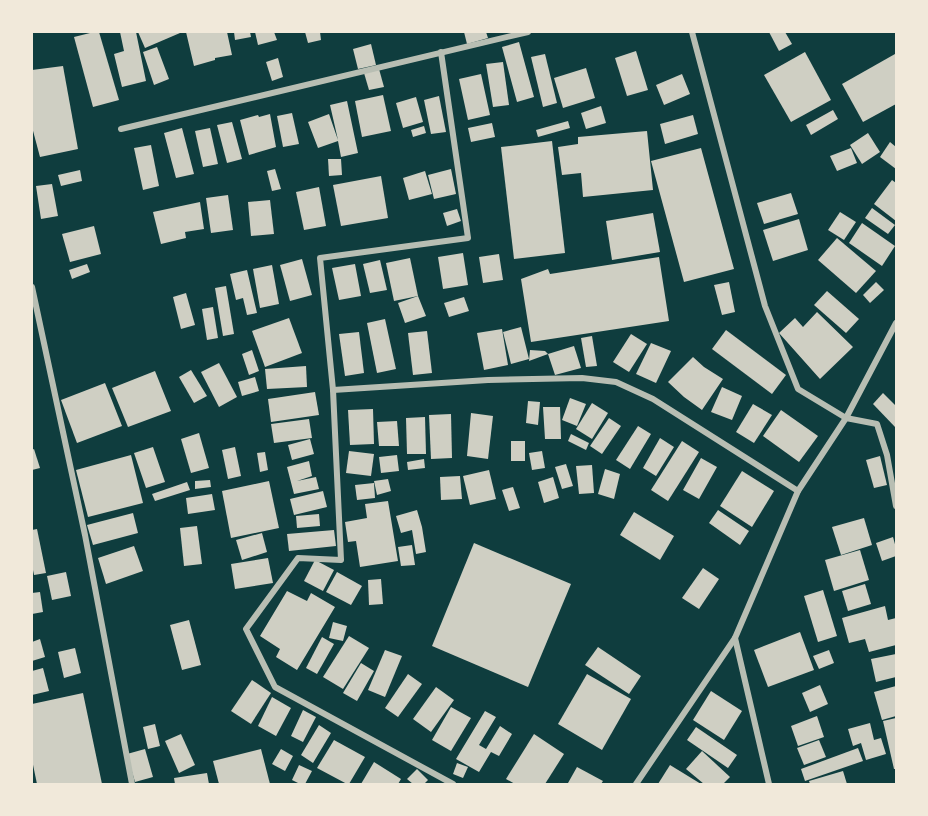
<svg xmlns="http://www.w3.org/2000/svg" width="928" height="816" viewBox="0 0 928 816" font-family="'Open Sans',sans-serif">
	<rect width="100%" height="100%" fill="#0f3d3e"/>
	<g fill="#cfcfc3">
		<polygon points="94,32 99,32 119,100 93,107 74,37"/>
		<polygon points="120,32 136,32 146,81 122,87 114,54 124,51"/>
		<polygon points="138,32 179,32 180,33 145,48"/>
		<polygon points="186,32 227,32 232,55 215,58 215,60 194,66"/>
		<polygon points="234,32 250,32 251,37 235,40"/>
		<polygon points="255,32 274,32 277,40 258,45"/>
		<polygon points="305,32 320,32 321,40 308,43"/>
		<polygon points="464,32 486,32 488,38 467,44"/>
		<polygon points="769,32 785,32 792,44 779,51"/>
		<polygon points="519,42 534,97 517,102 502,47"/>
		<polygon points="371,44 376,65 358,69 353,49"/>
		<polygon points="157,47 169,79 154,85 143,52"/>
		<polygon points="636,51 648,90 627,96 615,58"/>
		<polygon points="805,52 831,100 791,122 764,75"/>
		<polygon points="545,54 557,103 543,107 531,57"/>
		<polygon points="895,54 896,104 863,122 842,84"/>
		<polygon points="278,58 283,77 272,81 266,62"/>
		<polygon points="503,62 509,105 493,107 486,64"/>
		<polygon points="63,66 78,149 40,157 32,127 32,70"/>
		<polygon points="586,68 595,98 563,108 554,78"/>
		<polygon points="379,69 384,87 369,90 364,73"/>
		<polygon points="481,74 490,115 468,120 459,79"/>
		<polygon points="682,74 690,94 664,105 656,85"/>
		<polygon points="383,95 391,131 362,137 355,101"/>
		<polygon points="439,96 446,132 431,134 424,100"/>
		<polygon points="416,97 423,122 403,128 396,103"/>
		<polygon points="347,101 358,153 341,157 338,141 318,148 308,122 329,114 338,140 330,105"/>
		<polygon points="601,106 606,123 586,129 581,113"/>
		<polygon points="833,110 838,119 811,135 806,125"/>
		<polygon points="292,113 299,144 283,147 277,116"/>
		<polygon points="270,114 276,147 249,155 240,120 258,115 259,117"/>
		<polygon points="693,115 698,134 665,144 660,124"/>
		<polygon points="568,121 570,128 538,137 536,130"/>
		<polygon points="232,122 242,159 227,163 217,125"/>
		<polygon points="492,123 495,137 471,142 468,128"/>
		<polygon points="424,126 426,133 413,137 411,130"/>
		<polygon points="182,128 194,174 176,178 164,133"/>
		<polygon points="210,128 218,164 203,167 195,131"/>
		<polygon points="647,131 653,190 583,197 581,173 562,175 558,147 578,144 578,137"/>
		<polygon points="868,133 880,152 862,164 850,145"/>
		<polygon points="552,141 565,253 514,259 501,147"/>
		<polygon points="890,142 896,147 896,169 880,157"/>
		<polygon points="151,145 159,186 143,190 134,148"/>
		<polygon points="701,148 734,269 684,282 651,161"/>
		<polygon points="851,148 857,163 837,171 830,156"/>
		<polygon points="328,159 341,159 342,175 329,176"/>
		<polygon points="275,169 281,189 272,191 267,171"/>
		<polygon points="451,169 456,194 434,199 428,175"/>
		<polygon points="80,170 82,181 61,186 58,175"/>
		<polygon points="425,171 432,194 409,200 403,178"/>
		<polygon points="381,176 388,218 341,226 333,185"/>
		<polygon points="892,180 896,183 896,221 874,204"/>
		<polygon points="52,184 58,216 41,219 36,186"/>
		<polygon points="319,187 326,226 304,230 296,192"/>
		<polygon points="791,193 798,214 764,224 757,203"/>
		<polygon points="228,195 233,230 211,233 206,198"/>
		<polygon points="270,200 274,234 251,236 248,202"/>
		<polygon points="200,202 204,229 185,232 186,238 161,244 153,212"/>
		<polygon points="872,208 895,225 888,234 865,218"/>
		<polygon points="457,209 461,221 447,226 443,213"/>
		<polygon points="840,212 856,222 844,240 828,230"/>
		<polygon points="653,213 660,252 612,260 606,221"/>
		<polygon points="799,219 808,250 773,261 763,230"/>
		<polygon points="862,223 895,246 882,266 849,243"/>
		<polygon points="94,226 101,254 70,262 62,234"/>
		<polygon points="837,238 876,271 856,293 818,260"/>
		<polygon points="463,253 468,285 443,289 438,257"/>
		<polygon points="499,254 503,280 483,283 479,257"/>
		<polygon points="659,257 669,321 531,342 521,279 548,269 550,274"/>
		<polygon points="410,258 418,296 394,301 386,263"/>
		<polygon points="302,259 312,295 290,301 280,265"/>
		<polygon points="380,260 387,290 370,293 363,264"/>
		<polygon points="87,264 90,272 72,279 69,270"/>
		<polygon points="355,264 361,296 339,300 332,268"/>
		<polygon points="272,265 279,304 260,308 253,269"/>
		<polygon points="247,270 257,313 247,315 243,298 236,300 230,274"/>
		<polygon points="729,282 735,312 722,315 714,285"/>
		<polygon points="876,282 884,290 870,303 863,295"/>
		<polygon points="226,286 234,334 223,336 215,288"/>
		<polygon points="827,291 859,319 846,333 814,305"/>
		<polygon points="186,293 195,325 181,329 173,297"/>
		<polygon points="418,296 426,316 405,323 398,303"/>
		<polygon points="464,297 469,311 449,317 444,303"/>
		<polygon points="213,307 218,338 207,340 202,309"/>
		<polygon points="817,312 853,347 820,379 779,333 795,318 803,327"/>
		<polygon points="289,318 302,353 265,367 252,331"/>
		<polygon points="385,319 396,369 377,373 367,323"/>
		<polygon points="521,327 529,359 511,364 503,332"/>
		<polygon points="502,329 508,365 484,370 477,333"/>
		<polygon points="726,330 786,375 772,394 712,349"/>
		<polygon points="427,331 432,373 413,375 408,333"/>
		<polygon points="359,332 364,373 345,376 339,334"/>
		<polygon points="631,334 647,344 629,372 613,362"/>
		<polygon points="592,336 597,366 586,367 581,338"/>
		<polygon points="651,343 671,351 656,383 636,374"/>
		<polygon points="574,346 581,368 555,375 548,354"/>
		<polygon points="252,350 259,371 249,375 242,354"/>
		<polygon points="530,350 545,351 548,354 529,361"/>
		<polygon points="693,357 704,367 723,379 702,410 684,397 668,382"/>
		<polygon points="219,363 237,397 219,407 201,372"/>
		<polygon points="306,366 307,387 267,389 265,369"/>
		<polygon points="191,370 207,396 194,403 179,377"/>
		<polygon points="155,371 171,411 128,427 112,388"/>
		<polygon points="255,377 259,391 242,396 238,382"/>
		<polygon points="105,383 122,426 77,443 61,400"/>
		<polygon points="722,387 742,396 732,420 711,412"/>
		<polygon points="315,392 319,415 271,422 268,399"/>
		<polygon points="883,393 896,406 896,428 873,404"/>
		<polygon points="570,398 586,404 577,426 562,420"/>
		<polygon points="528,401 540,402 538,425 526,423"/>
		<polygon points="592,403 608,413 592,439 576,429"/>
		<polygon points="753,404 772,415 754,443 736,432"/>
		<polygon points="543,407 560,407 561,439 545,439"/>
		<polygon points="373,409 374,444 350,445 348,410"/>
		<polygon points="781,410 818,436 799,462 763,436"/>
		<polygon points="471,413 493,416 488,459 467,456"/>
		<polygon points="451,414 452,458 431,459 429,415"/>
		<polygon points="425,417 426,454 407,454 406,418"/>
		<polygon points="609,418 621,426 602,454 590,446"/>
		<polygon points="309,419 312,438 274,443 271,424"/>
		<polygon points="397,421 399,446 379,446 377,422"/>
		<polygon points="638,426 651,434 630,469 616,460"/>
		<polygon points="199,433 209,468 191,473 181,439"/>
		<polygon points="571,434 589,443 586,450 568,441"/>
		<polygon points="660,438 674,447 656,476 643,468"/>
		<polygon points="310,439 314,454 292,460 288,445"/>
		<rect x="511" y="441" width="14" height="20"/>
		<polygon points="682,441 699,452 668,501 651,490"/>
		<polygon points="153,447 165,482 146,488 134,453"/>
		<polygon points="235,447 241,476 228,479 222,450"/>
		<polygon points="34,449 40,468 32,470 32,450"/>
		<polygon points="349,451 374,454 371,476 346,473"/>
		<polygon points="542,451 545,468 532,470 529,453"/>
		<polygon points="265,452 268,470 260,472 257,453"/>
		<polygon points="131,455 143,503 88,517 76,470"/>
		<polygon points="397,455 399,471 381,473 379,457"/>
		<polygon points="880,456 887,485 874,488 866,460"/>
		<polygon points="701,458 717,467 699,499 683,490"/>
		<polygon points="424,459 425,468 408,470 407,462"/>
		<polygon points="309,461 312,476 297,481 316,477 319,489 294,494 287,467"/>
		<polygon points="566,464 573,486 562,489 555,467"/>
		<polygon points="592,465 594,493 579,494 576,466"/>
		<polygon points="605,469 620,474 614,499 598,494"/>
		<polygon points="489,470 496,499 470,505 463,476"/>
		<polygon points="742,471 774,491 752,527 720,506"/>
		<polygon points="460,476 462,499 441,500 440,477"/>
		<polygon points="553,477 559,498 544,503 538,482"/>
		<polygon points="388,479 391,491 377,495 374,481"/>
		<polygon points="210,480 211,487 195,489 195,481"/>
		<polygon points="269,481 279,528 231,538 222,491"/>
		<polygon points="187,482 190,490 155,501 152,494"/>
		<polygon points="374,483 375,498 357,500 355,485"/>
		<polygon points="513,487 520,508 509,511 502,490"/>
		<polygon points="323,491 327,507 294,515 290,499"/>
		<polygon points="212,494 215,510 188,514 186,498"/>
		<polygon points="388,501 398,561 360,567 356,541 348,542 345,522 367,518 365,504"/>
		<polygon points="417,510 422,527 426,552 416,554 412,530 401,533 396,516"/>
		<polygon points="718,510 749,531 740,545 709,523"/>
		<polygon points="634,512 674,536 660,560 620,535"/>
		<polygon points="133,513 138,533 93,545 87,525"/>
		<polygon points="319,514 320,526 297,528 296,516"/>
		<polygon points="864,518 872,545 841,555 832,527"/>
		<polygon points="197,526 202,564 184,566 180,528"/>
		<polygon points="37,529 46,573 34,575 32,565 32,530"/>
		<polygon points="334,530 336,546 289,551 287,534"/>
		<polygon points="262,533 267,552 242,560 236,540"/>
		<polygon points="893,537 896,548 896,556 882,561 876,543"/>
		<polygon points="474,543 571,584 528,687 432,646"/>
		<polygon points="412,545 415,565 401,566 398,547"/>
		<polygon points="134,546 143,571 106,584 98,558"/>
		<polygon points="860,550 869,580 834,591 825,560"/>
		<polygon points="268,558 273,583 235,589 231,564"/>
		<polygon points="315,560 334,570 323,591 304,581"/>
		<polygon points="703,568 719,579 699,609 682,598"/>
		<polygon points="66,572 71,596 52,600 47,576"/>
		<polygon points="337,572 362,586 351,605 326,592"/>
		<polygon points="381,579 383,604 369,605 368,580"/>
		<polygon points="865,584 871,604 848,611 842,591"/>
		<polygon points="823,590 837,636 818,642 804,596"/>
		<polygon points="287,591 307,601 311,593 335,607 297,670 276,657 280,649 260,636"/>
		<polygon points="40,592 43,612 32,614 32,593"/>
		<polygon points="885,606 888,620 896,618 896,645 869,652 865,639 849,643 842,618"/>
		<polygon points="189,620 201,665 182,670 170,625"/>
		<polygon points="333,622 347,626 343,641 329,638"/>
		<polygon points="800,632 814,670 768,687 754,650"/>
		<polygon points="349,636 369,648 343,689 323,677"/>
		<polygon points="322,637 334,644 317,674 306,668"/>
		<polygon points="40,639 45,657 32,661 32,642"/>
		<polygon points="598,647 641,676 629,694 585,665"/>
		<polygon points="75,648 81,673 64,678 58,652"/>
		<polygon points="385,650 402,656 385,697 368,690"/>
		<polygon points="829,650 834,663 819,669 813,656"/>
		<polygon points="896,654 896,677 876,682 871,659"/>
		<polygon points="361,663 374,671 357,701 343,693"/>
		<polygon points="43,668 49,691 32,695 32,671"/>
		<polygon points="408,674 422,684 398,717 385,708"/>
		<polygon points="587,674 631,699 602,750 558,724"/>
		<polygon points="252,680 271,693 251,724 231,711"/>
		<polygon points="820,685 828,704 810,712 802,693"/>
		<polygon points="896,686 896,716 882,720 874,692"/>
		<polygon points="436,687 454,700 431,732 413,719"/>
		<polygon points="711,691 742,711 724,740 693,720"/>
		<polygon points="83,693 102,784 37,784 32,760 32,704"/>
		<polygon points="272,697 291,708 276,736 258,726"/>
		<polygon points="451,707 471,718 451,751 432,740"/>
		<polygon points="303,710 316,717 303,742 291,736"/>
		<polygon points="485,711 496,717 479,745 486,749 500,726 512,734 499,756 491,752 479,772 456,759"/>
		<polygon points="817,716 824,737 798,746 791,726"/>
		<polygon points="896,718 896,769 894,769 883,721"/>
		<polygon points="870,723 874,740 881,738 886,754 866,760 861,743 853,746 848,729"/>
		<polygon points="155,724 160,746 148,749 143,727"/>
		<polygon points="319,725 331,733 313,763 301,755"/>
		<polygon points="696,727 737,755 728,768 687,740"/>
		<polygon points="181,734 195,765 179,773 165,741"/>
		<polygon points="534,734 564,754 545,784 515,784 506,779"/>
		<polygon points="334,740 365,757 349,784 347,784 317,768"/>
		<polygon points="819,740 826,757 804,765 797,748"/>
		<polygon points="858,748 863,761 805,781 801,769"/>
		<polygon points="145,749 153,777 135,782 127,754"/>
		<polygon points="261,749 270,784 219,784 213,761"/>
		<polygon points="281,749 293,756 285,771 272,764"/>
		<polygon points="702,751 730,777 723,784 704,784 686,769"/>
		<polygon points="374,762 401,779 398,784 361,784"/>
		<polygon points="457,763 468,767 463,778 453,774"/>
		<polygon points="299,765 312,771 305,784 300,784 292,780"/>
		<polygon points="670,765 701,784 658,784"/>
		<polygon points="577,767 603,781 601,784 571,784 568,783"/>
		<polygon points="417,769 428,780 424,784 413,784 407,779"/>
		<polygon points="843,771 847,784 810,784 809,781"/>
		<polygon points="207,773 209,784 175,784 174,778"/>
	</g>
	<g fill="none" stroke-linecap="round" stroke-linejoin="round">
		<g stroke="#b8beb3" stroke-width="6">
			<polyline points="692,32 765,306 798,389 846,418 877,424 887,455 896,506"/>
			<polyline points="441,52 468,238 320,258 333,390 341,560 298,558 246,629 275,687 453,784"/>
			<polyline points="121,129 528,32"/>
			<polyline points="32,287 85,535 132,784"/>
			<polyline points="333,390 488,380 582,378 616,382 653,399 798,491"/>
			<polyline points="735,638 769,784"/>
			<polyline points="636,784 735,638 798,491 846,418 896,323"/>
		</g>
	</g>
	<rect width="928" height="816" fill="none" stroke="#f1e9da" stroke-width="66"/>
</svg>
